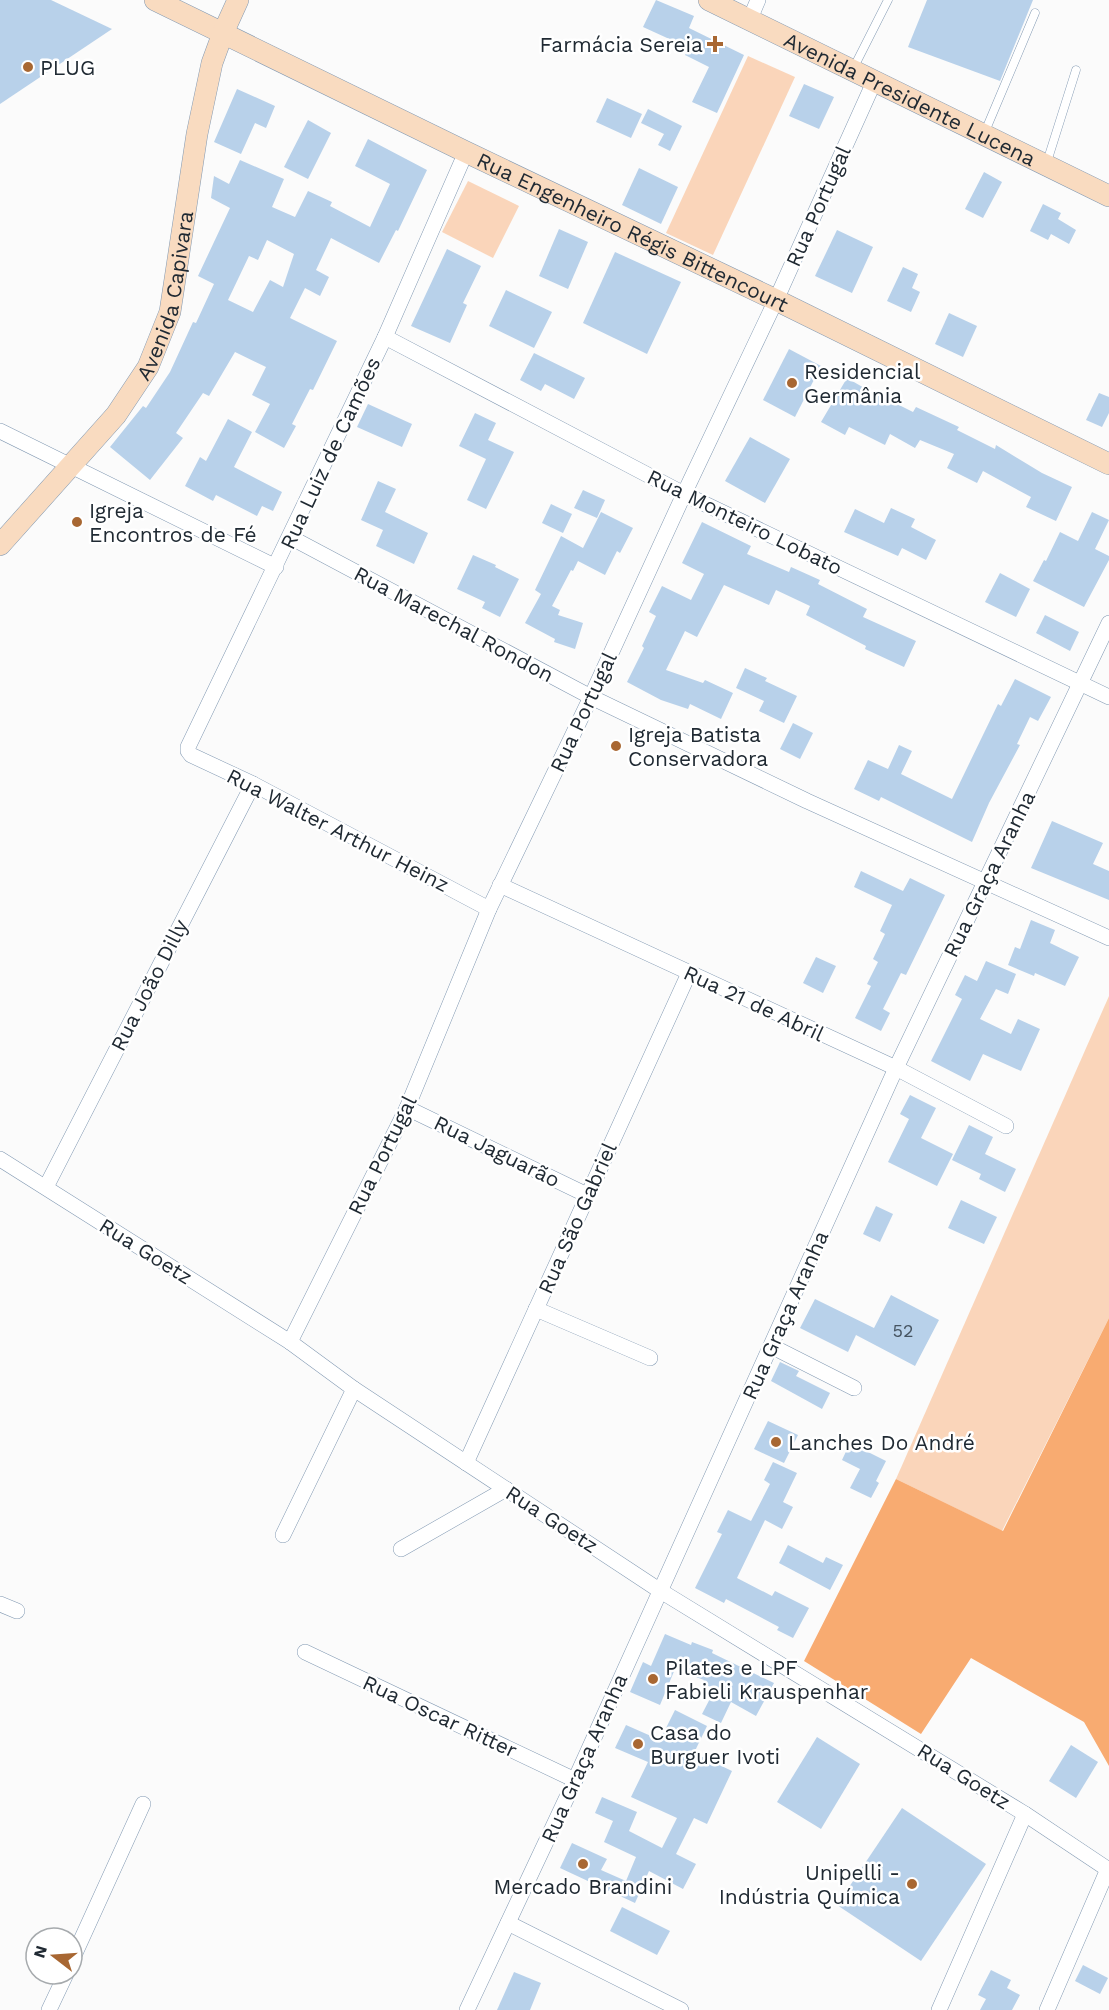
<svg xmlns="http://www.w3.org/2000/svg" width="1109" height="2010" viewBox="0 0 1109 2010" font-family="'Work Sans',sans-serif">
	<rect width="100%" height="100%" fill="#fbfbfb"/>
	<g fill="#fad5ba">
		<polygon points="748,56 795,77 713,255 666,233"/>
		<polygon points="468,181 519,206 493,258 442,232"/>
		<polygon points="1109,996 1109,1318 1002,1531 896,1479"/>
	</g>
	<polygon fill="#f8ab71" points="1109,1318 1109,1766 1084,1722 971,1658 921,1734 804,1661 896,1479 1003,1531"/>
	<g fill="#b8d1ea" fill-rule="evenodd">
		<polygon points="0,0 51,0 112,29 0,104"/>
		<polygon points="656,0 694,16 689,28 744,55 717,113 692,102 709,67 685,55 689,48 643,27"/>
		<polygon points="927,0 1033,0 1000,81 908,47"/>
		<polygon points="804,84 834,97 819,129 789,116"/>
		<polygon points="237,89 275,106 266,128 255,123 241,154 214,142"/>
		<polygon points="607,98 642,114 631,138 596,122"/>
		<polygon points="648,109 682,126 670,151 658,145 664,134 641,123"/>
		<polygon points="308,120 331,133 308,179 284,167"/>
		<path d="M368,139L427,170L398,231L396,230L379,263L331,238L316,270L329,277L320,296L305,288L290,318L337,341L313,390L310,389L292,424L296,426L284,448L255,432L270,404L252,395L266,367L235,352L209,396L203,393L176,433L183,438L150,480L110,447L143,406L146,408L170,372L193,322L196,323L214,284L198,276L230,208L211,198L214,176L229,184L240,160L284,179L272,207L295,217L308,191L332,202L330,206L370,227L390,184L355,166ZM267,240L294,254L283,287L270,280L253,312L228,300L249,256L258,260Z"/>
		<polygon points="639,168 678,187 661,224 622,205"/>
		<polygon points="984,172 1002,182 983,218 965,209"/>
		<polygon points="1043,204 1061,213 1058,219 1076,230 1069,244 1051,234 1048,240 1030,231"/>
		<polygon points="559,229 588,242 568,289 539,276"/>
		<polygon points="837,230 873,247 852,293 815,276"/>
		<polygon points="447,249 481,266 463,303 467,305 450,343 411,326"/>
		<polygon points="615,252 681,282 647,354 583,323"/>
		<polygon points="903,267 918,274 912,288 920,292 911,312 887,301"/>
		<polygon points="506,290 552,312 534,348 489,326"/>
		<polygon points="949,313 977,326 963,357 935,344"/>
		<polygon points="789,349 821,366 795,417 763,400"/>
		<polygon points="534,353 585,378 574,399 545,384 541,391 520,380"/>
		<polygon points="847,378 878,396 879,395 913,412 916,407 959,427 957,430 995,449 996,445 1042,473 1072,487 1056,521 1026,507 1031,497 983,471 977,483 947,468 954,454 920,440 915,448 890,434 885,445 849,427 845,435 821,422"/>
		<polygon points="1099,393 1109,397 1109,413 1102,427 1086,420"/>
		<polygon points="368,404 412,424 402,447 357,427"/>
		<polygon points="475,413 496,423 488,440 514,452 486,509 467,500 486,459 459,446"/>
		<polygon points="228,419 252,432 234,467 282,492 273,511 262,506 257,516 216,495 213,501 185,486 200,457 206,461"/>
		<polygon points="750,437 790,459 765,503 725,481"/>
		<polygon points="378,481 396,489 385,512 428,533 414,564 376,546 383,530 361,520"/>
		<polygon points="583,490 605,500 597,518 574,508"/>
		<polygon points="551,504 572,514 563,533 542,523"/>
		<polygon points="891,508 915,519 911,527 936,540 926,560 902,548 898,556 844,532 855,509 884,523"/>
		<polygon points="601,512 633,528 620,553 617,551 605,575 578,561 573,571 571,570 552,606 560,610 558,615 583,623 575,649 554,642 555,639 525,623 541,594 535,590 561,536 583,548"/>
		<polygon points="1092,512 1109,520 1095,549 1109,556 1109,560 1084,607 1033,581 1044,560 1046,561 1060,532 1078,541"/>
		<polygon points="702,522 751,546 747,554 789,572 791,567 820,580 818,584 867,609 863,617 916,641 904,667 865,649 866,646 806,615 810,606 776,590 769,605 724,585 697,637 685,631 666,670 703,683 705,680 733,693 721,719 690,704 688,709 661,700 627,682 644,648 642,646 656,616 649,612 662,586 691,600 704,574 682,563"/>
		<polygon points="473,555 496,565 495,567 519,579 500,617 482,608 485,602 457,589"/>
		<polygon points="1000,573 1030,589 1016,617 985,602"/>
		<polygon points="1045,615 1079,632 1070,651 1036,633"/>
		<polygon points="745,668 767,678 765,681 797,696 784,723 759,711 764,701 736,688"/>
		<polygon points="1015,679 1051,697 1038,721 1030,717 1017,744 1020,745 989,803 972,842 881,797 879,801 854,789 868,760 888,769 899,745 912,751 901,774 952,799 998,704 1001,706"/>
		<polygon points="793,723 813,733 800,759 780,749"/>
		<polygon points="1052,821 1103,843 1093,864 1109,871 1109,900 1031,868"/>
		<polygon points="861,871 903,891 910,878 945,895 906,975 901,973 883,1009 890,1013 881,1031 855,1018 871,986 867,984 878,962 873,959 885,934 880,931 892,905 854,887"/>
		<polygon points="1031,920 1055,930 1050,943 1079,957 1065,986 1035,973 1034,976 1008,965 1015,947 1020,949"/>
		<polygon points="816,957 836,966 823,993 803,983"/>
		<polygon points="986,961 1016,974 1008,994 996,989 980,1019 1011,1034 1018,1019 1040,1029 1021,1071 983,1054 970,1081 931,1061 962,999 955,995 965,975 977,981"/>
		<polygon points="910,1095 936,1108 921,1138 953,1154 937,1186 888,1162 909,1119 900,1114"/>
		<polygon points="969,1125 993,1137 985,1154 1016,1169 1005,1192 979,1179 981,1174 952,1160"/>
		<polygon points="961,1200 997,1217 984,1244 948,1228"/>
		<polygon points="876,1206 893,1214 880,1242 863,1234"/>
		<polygon points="891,1295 939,1320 915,1366 856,1335 848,1352 800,1328 815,1299 874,1328"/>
		<polygon points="780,1362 799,1371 796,1376 830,1393 822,1409 771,1381"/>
		<polygon points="768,1421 798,1435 784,1463 754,1449"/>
		<polygon points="850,1443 886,1461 876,1481 879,1483 871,1498 850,1488 860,1469 842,1460"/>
		<polygon points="773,1462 797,1473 783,1502 793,1507 782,1529 765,1520 737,1578 772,1596 775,1591 809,1608 793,1638 777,1630 779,1627 726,1599 724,1603 695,1588 722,1534 717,1532 728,1510 751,1521 770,1484 764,1480"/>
		<polygon points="788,1545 823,1563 826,1557 843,1565 830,1590 779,1563"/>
		<polygon points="665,1634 691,1645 692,1642 713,1650 712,1653 774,1683 756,1716 731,1702 721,1723 702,1714 715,1689 702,1683 704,1680 675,1669 660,1705 630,1692 643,1662 651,1666"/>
		<polygon points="675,1710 707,1726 694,1753 732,1771 707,1824 694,1818 676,1854 696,1864 683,1889 649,1871 635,1903 560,1868 572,1843 607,1859 601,1870 626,1881 636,1857 604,1842 613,1821 595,1813 602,1797 637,1812 629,1831 662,1848 677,1818 631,1797 648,1762 615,1748 626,1725 660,1740"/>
		<polygon points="817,1737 860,1764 821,1829 777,1802"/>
		<polygon points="1071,1745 1098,1762 1076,1798 1049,1781"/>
		<polygon points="902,1808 986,1864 921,1961 837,1905"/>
		<polygon points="622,1907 670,1931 657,1955 610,1931"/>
		<polygon points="1083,1965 1108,1978 1100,1994 1075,1981"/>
		<polygon points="991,1970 1011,1980 1007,1988 1020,1995 1012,2010 980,2010 986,1999 978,1995"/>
		<polygon points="514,1972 541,1983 530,2010 497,2010"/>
	</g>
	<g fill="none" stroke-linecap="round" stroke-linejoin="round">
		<defs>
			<g id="lane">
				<polyline points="853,69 888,0"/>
				<polyline points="984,134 1035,13"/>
				<polyline points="1046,165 1076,70"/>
			</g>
			<g id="street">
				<polyline points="750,19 758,0"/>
				<polyline points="466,152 385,337 188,747 188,751 191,755 253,784 489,909"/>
				<polyline points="385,337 684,494 1109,697"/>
				<polyline points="0,431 276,567"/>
				<polyline points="290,537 591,697 807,801 1109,938"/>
				<polyline points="500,885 896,1068 1006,1126"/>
				<polyline points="407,1108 587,1195"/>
				<polyline points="0,1159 290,1342 354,1389 659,1590 1025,1814 1109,1870"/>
				<polyline points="46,1187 253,784"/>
				<polyline points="536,1309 650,1358"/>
				<polyline points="290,1342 407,1108 489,909 591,697 684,494 776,300 874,82"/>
				<polyline points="771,1346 854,1388"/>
				<polyline points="466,1463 689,973"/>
				<polyline points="283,1535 354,1389"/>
				<polyline points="401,1549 506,1489"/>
				<polyline points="0,1604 17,1611"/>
				<polyline points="305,1652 575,1780"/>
				<polyline points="508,1923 681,2010"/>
				<polyline points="72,1960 143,1804"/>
				<polyline points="49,2010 66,1974"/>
				<polyline points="467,2010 575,1780 896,1068 1109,623"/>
				<polyline points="939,2010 1025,1814"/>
				<polyline points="1047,2010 1108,1869"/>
			</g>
			<g id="secondary">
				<path id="s1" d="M155,0L466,152L776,300L1109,464"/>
				<path id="s2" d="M709,0L1109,196"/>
				<path id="s3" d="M0,545L116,415L148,367L170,312L197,134L212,63L223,33L238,0"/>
			</g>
		</defs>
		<use href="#lane" stroke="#839ab3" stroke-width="9"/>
		<use href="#street" stroke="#839ab3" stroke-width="16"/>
		<use href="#secondary" stroke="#839ab3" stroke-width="22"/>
		<use href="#lane" stroke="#fff" stroke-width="8"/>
		<use href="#street" stroke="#fff" stroke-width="15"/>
		<use href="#secondary" stroke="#f9dbc0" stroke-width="21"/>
	</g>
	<g fill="#a86732" stroke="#fff" stroke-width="2">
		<path d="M712 35h6v6h6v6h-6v6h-6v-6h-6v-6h6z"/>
		<circle cx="28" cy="67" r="6"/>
		<circle cx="792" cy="383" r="6"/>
		<circle cx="77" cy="522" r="6"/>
		<circle cx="616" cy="746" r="6"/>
		<circle cx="776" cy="1442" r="6"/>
		<circle cx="653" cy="1679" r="6"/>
		<circle cx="638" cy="1744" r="6"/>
		<circle cx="583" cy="1864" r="6"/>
		<circle cx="912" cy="1884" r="6"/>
	</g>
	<g text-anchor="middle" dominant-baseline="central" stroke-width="5" stroke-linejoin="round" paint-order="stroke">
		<g font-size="18" fill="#465461">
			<text x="903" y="1330">52</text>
		</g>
		<g font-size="21" fill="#202a33" stroke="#fff" text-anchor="start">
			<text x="703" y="44" text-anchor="end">Farmácia Sereia</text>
			<text x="40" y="67">PLUG</text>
			<text x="804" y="371">Residencial<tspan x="804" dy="24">Germânia</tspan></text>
			<text x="89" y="510">Igreja<tspan x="89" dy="24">Encontros de Fé</tspan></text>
			<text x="628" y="734">Igreja Batista<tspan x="628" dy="24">Conservadora</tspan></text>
			<text x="788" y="1442">Lanches Do André</text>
			<text x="665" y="1667">Pilates e LPF<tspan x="665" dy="24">Fabieli Krauspenhar</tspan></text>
			<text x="650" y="1732">Casa do<tspan x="650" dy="24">Burguer Ivoti</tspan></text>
			<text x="900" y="1872" text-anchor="end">Unipelli -<tspan x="900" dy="24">Indústria Química</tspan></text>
			<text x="583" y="1886" text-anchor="middle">Mercado Brandini</text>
		</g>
		<g font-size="21" fill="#202a33" stroke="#fff">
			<text stroke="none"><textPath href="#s2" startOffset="224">Avenida Presidente Lucena</textPath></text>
			<text transform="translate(818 206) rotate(-66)">Rua Portugal</text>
			<text stroke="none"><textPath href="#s1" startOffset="531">Rua Engenheiro Régis Bittencourt</textPath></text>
			<text stroke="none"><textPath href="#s3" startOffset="306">Avenida Capivara</textPath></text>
			<text transform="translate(330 453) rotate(-65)">Rua Luiz de Camões</text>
			<text transform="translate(745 522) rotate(26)">Rua Monteiro Lobato</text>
			<text transform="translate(454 624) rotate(28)">Rua Marechal Rondon</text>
			<text transform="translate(583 712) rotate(-65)">Rua Portugal</text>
			<text transform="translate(338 830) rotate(27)">Rua Walter Arthur Heinz</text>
			<text transform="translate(989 874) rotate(-64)">Rua Graça Aranha</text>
			<text transform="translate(149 985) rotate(-63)">Rua João Dilly</text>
			<text transform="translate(754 1003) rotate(25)">Rua 21 de Abril</text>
			<text transform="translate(497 1151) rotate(26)">Rua Jaguarão</text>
			<text transform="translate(382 1155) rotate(-64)">Rua Portugal</text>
			<text transform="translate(577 1218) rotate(-66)">Rua São Gabriel</text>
			<text transform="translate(146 1251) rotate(32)">Rua Goetz</text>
			<text transform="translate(785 1315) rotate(-66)">Rua Graça Aranha</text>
			<text transform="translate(552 1519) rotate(33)">Rua Goetz</text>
			<text transform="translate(440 1716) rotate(25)">Rua Oscar Ritter</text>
			<text transform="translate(584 1758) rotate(-66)">Rua Graça Aranha</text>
			<text transform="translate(964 1776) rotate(32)">Rua Goetz</text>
		</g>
	</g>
	<g transform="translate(54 1956) rotate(287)"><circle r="28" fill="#ffffff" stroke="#a6aaad" stroke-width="1.5"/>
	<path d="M0-4.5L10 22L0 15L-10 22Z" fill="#a86732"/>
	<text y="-9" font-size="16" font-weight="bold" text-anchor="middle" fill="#202a33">N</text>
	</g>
</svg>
